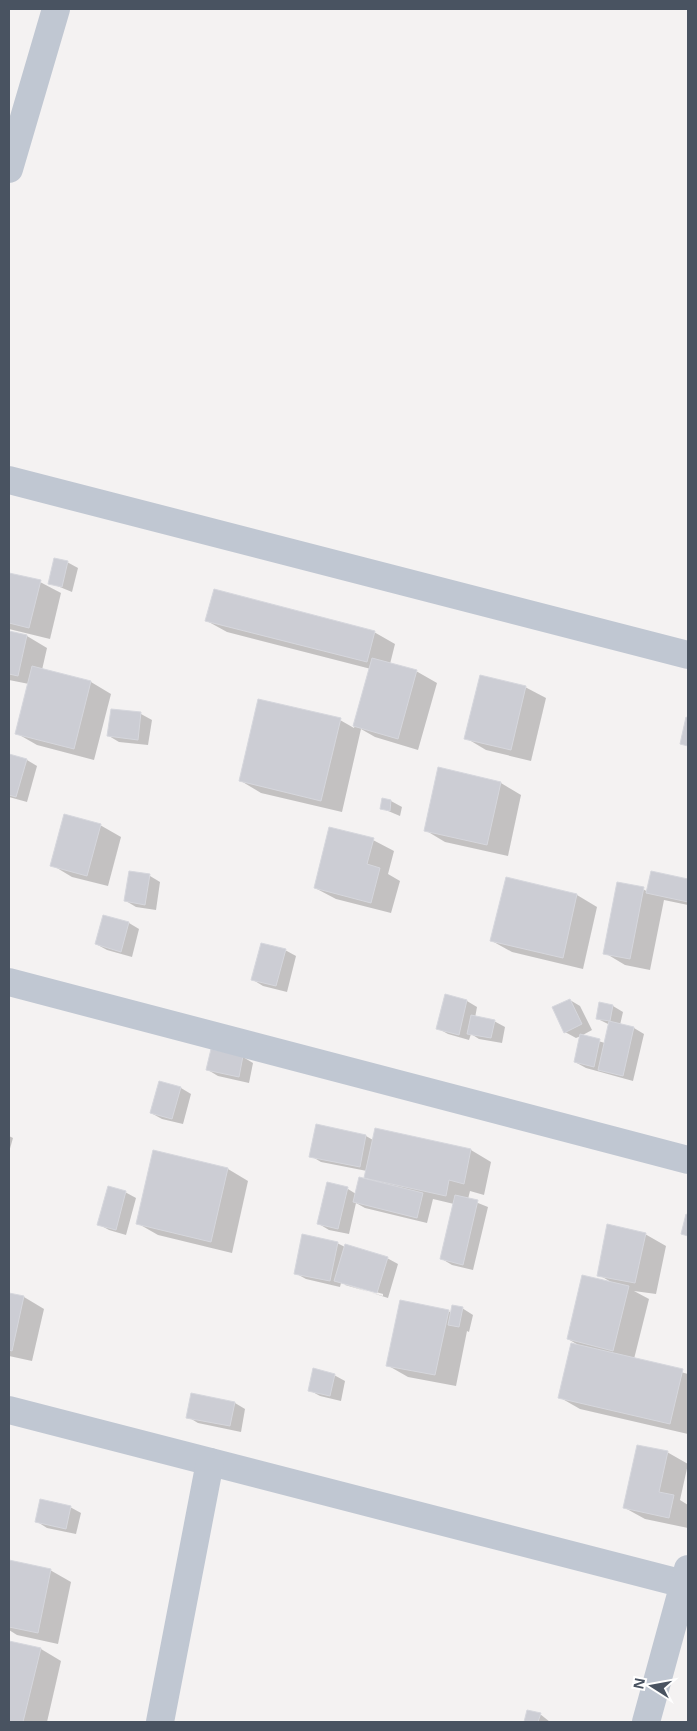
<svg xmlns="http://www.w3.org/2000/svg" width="697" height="1731" viewBox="0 0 697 1731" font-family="'Noto Sans',sans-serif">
	<rect width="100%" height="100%" fill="#f4f2f2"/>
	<g fill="#0003" fill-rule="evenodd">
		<polygon points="67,562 78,568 72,592 50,583"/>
		<polygon points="9,574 40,582 61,593 50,639 9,629"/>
		<polygon points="207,621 374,632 395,644 390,664 416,671 437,683 418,750 375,737 361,729 342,812 261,793 241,781 340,720 354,728 371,669 227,632"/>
		<polygon points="9,632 27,636 47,648 42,670 91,682 111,694 94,760 37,745 16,733 29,684 9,680"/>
		<polygon points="525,687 546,698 531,761 486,750 466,738"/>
		<polygon points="112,710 141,714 152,720 148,745 119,742 109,736"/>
		<polygon points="9,755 27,760 37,766 27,802 9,797"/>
		<polygon points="501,783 521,795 508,856 445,842 425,830"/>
		<polygon points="383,800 391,801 402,807 400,816 381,808"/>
		<polygon points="100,825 121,837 108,886 72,877 52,865"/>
		<polygon points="373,840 394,851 388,874 400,881 391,913 336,899 315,888"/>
		<polygon points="652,873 688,881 688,905 664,900 650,970 625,965 605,953 643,889 648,892"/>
		<polygon points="150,876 160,882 156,910 136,907 126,901"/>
		<polygon points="577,895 597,907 583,969 512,952 492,941"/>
		<polygon points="129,923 139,929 132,957 107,950 96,944"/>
		<polygon points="285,950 296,956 287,992 263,986 253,980"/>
		<polygon points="446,996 467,1001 477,1007 475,1018 494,1021 505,1027 502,1043 479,1039 471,1034 469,1040 448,1034 437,1028"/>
		<polygon points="570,1000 580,1006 592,1030 581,1036 605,1043 610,1025 598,1019 600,1004 613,1006 623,1012 620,1025 634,1028 644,1034 633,1081 586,1068 575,1062 581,1036 576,1038 565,1032"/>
		<polygon points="243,1057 253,1063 249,1083 218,1076 208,1070"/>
		<polygon points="160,1083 181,1088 191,1094 183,1124 162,1119 151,1113"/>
		<polygon points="317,1125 366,1136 373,1140 471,1150 491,1162 484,1195 470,1191 468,1199 488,1207 473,1270 452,1265 442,1259 454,1204 433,1199 427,1223 365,1208 356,1203 349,1234 329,1230 319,1224 348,1189 356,1194 371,1180 366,1177 367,1171 321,1162 311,1156"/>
		<polygon points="9,1136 13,1138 9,1152"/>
		<polygon points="228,1169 248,1181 232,1253 158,1235 137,1223"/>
		<polygon points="125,1192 136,1198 126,1235 109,1230 98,1224"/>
		<polygon points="645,1234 666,1246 656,1294 634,1291 649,1299 634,1359 688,1374 688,1434 580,1409 559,1397 580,1346 568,1339 611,1282 599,1275"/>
		<path d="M337,1243L345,1247L387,1258L398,1264L388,1298L341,1283L340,1287L306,1279L295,1273ZM345,1283L383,1294V1296L345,1285Z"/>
		<polygon points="9,1294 24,1297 44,1309 32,1361 9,1356"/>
		<polygon points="462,1308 473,1315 469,1332 467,1331 456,1386 408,1377 387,1365 448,1311 452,1313"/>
		<polygon points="334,1375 345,1381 341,1401 320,1396 309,1390"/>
		<polygon points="235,1403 245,1409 241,1432 198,1423 188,1417"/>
		<polygon points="667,1452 688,1464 680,1500 688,1505 688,1528 645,1519 625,1508"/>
		<polygon points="70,1507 81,1513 76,1534 47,1528 36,1521"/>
		<polygon points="9,1562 50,1570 71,1582 58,1644 17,1635 9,1630"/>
		<polygon points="9,1642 41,1649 61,1661 47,1722 9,1722"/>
		<polygon points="528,1711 540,1714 550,1722 525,1722"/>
	</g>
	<g fill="#cccdd4" stroke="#d6d7dd">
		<polygon points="54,558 68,561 62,587 48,584"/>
		<polygon points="9,573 41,580 29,628 9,623"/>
		<polygon points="214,589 375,631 367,662 205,621"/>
		<polygon points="9,631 27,635 18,676 9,674"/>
		<polygon points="372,658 417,670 398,739 353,726"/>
		<polygon points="32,666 91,681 74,749 15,734"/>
		<polygon points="480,675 526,686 511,750 464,739"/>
		<polygon points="258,699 341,718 321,801 239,781"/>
		<polygon points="111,709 141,712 138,740 107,736"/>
		<polygon points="686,717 688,718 688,746 680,744"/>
		<polygon points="9,754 27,759 16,797 9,795"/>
		<polygon points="438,767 501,782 487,845 424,831"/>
		<polygon points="382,798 391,800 390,811 380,809"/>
		<polygon points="64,814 101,824 87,876 50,866"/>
		<polygon points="329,827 374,838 367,864 380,868 371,903 314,888"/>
		<polygon points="129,871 150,874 145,905 124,901"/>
		<polygon points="651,871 688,879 688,902 646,893"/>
		<polygon points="506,877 577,894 563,958 490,941"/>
		<polygon points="617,882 644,887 630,959 603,954"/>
		<polygon points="103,915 129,922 121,952 95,944"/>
		<polygon points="261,943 286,949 276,986 251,980"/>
		<polygon points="445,994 467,1000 459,1035 436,1029"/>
		<polygon points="570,999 582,1024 564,1033 552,1007"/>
		<polygon points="599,1002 613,1005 610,1021 596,1019"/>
		<polygon points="471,1015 495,1020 491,1038 467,1034"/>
		<polygon points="609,1021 634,1027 623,1076 598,1070"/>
		<polygon points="580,1034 600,1039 594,1067 574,1062"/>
		<polygon points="211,1049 243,1056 239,1077 206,1070"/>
		<polygon points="159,1081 181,1087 172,1119 150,1113"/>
		<polygon points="316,1124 366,1135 360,1167 309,1157"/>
		<polygon points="375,1128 471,1149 464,1184 449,1180 446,1196 364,1178"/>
		<polygon points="153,1150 228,1168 211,1242 136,1224"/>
		<polygon points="359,1177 423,1193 417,1218 353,1202"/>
		<polygon points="327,1182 348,1187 338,1229 317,1224"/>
		<polygon points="108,1186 126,1191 116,1230 97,1225"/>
		<polygon points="455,1195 478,1200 463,1265 440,1259"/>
		<polygon points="686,1214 688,1215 688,1236 681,1234"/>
		<polygon points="607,1224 646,1233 635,1283 597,1276"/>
		<polygon points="302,1234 338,1242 330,1281 294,1274"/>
		<polygon points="345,1244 388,1257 377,1293 334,1281"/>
		<polygon points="582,1275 629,1286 613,1351 567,1339"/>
		<polygon points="9,1293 24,1296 12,1351 9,1350"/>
		<polygon points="400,1300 449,1310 435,1375 386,1366"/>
		<polygon points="452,1305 463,1307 459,1327 448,1325"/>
		<polygon points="571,1343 683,1369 670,1424 558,1398"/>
		<polygon points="313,1368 335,1374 330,1396 308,1391"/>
		<polygon points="191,1393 235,1402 230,1426 186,1418"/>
		<polygon points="637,1445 668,1451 659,1492 674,1495 669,1518 623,1508"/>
		<polygon points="40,1499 71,1506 66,1529 35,1522"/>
		<polygon points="9,1560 51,1569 38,1633 9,1627"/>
		<polygon points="9,1641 41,1648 23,1722 9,1722"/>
		<polygon points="527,1710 541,1713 538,1722 524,1722"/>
	</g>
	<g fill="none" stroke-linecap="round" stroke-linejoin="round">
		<g stroke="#c0c7d2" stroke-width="28">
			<polyline points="9,169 56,9"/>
			<polyline points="9,480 688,655"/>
			<polyline points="9,982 688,1160"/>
			<polyline points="9,1410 688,1585"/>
			<polyline points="160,1722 210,1462"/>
			<polyline points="646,1722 688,1569"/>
		</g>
	</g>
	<rect width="697" height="1731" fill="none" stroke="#495361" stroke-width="20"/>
	<g transform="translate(652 1686) rotate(281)" stroke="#ffffff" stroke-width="4" paint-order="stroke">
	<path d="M0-4L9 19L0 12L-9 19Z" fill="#495361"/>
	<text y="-8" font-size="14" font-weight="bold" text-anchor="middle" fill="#495361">N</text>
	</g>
</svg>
